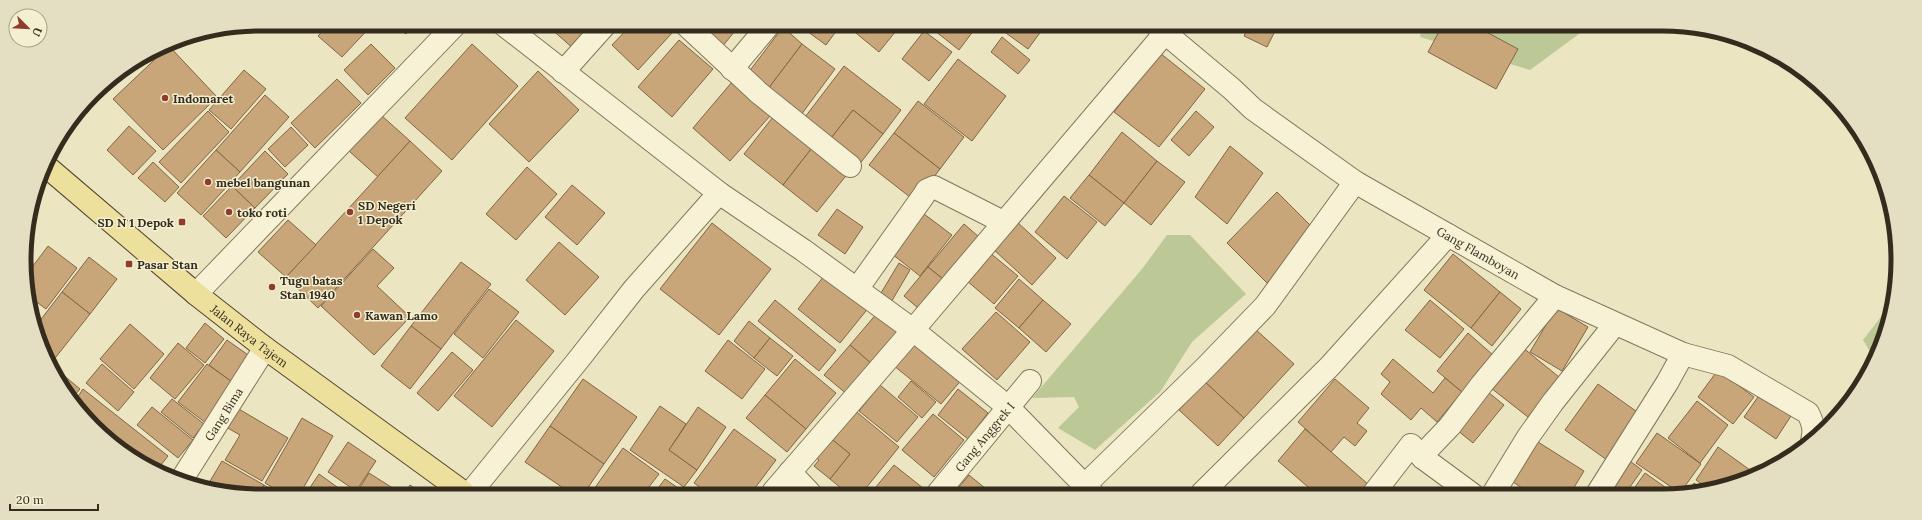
<svg xmlns="http://www.w3.org/2000/svg" width="1922" height="520" viewBox="0 0 1922 520" font-family="Lora,serif">
	<rect width="100%" height="100%" fill="#ebe5c2"/>
	<g fill="#bcc997">
		<polygon points="1421,28 1587,28 1530,70 1420,37"/>
		<polygon points="1167,235 1190,235 1246,294 1192,342 1160,392 1095,450 1058,428 1079,407 1074,397 1032,398 1142,269"/>
		<polygon points="1894,300 1894,306 1874,358 1863,340"/>
	</g>
	<g fill="#c8a67a" stroke="#826541">
		<polygon points="329,24 373,24 342,57 318,36"/>
		<polygon points="394,24 414,24 406,34"/>
		<polygon points="550,25 594,25 575,50 549,27"/>
		<polygon points="631,25 663,25 672,33 638,70 612,45"/>
		<polygon points="694,25 740,25 721,48"/>
		<polygon points="800,26 840,26 826,45"/>
		<polygon points="853,26 900,26 879,52 851,29"/>
		<polygon points="931,26 977,26 959,50 930,27"/>
		<polygon points="1000,26 1045,26 1028,49 999,28"/>
		<polygon points="783,27 802,44 768,89 748,73"/>
		<polygon points="1248,27 1277,27 1267,47 1244,36"/>
		<polygon points="1441,28 1479,28 1518,49 1496,89 1428,52"/>
		<polygon points="924,31 952,52 929,81 902,59"/>
		<polygon points="1002,37 1030,60 1018,74 991,52"/>
		<polygon points="679,40 713,69 672,117 638,87"/>
		<polygon points="371,44 395,68 368,95 344,70"/>
		<polygon points="472,44 518,86 452,160 405,118"/>
		<polygon points="802,44 835,69 801,115 768,89"/>
		<polygon points="169,46 217,97 163,150 113,99"/>
		<polygon points="1160,53 1205,89 1159,147 1114,112"/>
		<polygon points="958,59 1006,96 972,141 924,104"/>
		<polygon points="844,66 901,110 883,134 853,110 828,142 802,121"/>
		<polygon points="244,70 266,89 231,129 209,110"/>
		<polygon points="538,71 579,110 529,162 489,124"/>
		<polygon points="337,79 361,103 315,148 291,123"/>
		<polygon points="732,82 770,116 730,161 693,128"/>
		<polygon points="265,95 289,117 240,172 216,150"/>
		<polygon points="918,101 964,137 940,169 894,133"/>
		<polygon points="853,110 883,134 858,166 828,142"/>
		<polygon points="208,111 229,132 181,183 159,162"/>
		<polygon points="1196,111 1214,127 1189,156 1171,140"/>
		<polygon points="776,113 815,144 783,185 744,154"/>
		<polygon points="381,115 410,141 378,177 349,151"/>
		<polygon points="129,126 156,151 133,175 107,150"/>
		<polygon points="291,127 308,145 285,167 268,149"/>
		<polygon points="1122,132 1157,161 1124,203 1089,175"/>
		<polygon points="894,133 940,169 915,201 869,165"/>
		<polygon points="410,141 442,171 318,308 286,277"/>
		<polygon points="815,144 849,172 817,212 783,185"/>
		<polygon points="1230,146 1263,173 1227,224 1195,197"/>
		<polygon points="216,150 240,172 201,215 177,193"/>
		<polygon points="265,151 288,174 255,208 232,186"/>
		<polygon points="1157,161 1185,182 1151,225 1124,203"/>
		<polygon points="153,162 179,187 165,202 138,178"/>
		<polygon points="527,167 557,194 516,240 486,214"/>
		<polygon points="1089,175 1124,203 1105,226 1070,198"/>
		<polygon points="572,185 605,213 577,245 545,217"/>
		<polygon points="232,186 255,208 226,238 203,216"/>
		<polygon points="1277,192 1317,232 1267,283 1227,243"/>
		<polygon points="1064,196 1097,222 1067,259 1035,232"/>
		<polygon points="837,209 863,227 845,254 818,235"/>
		<polygon points="924,214 952,235 920,276 892,254"/>
		<polygon points="288,220 316,245 286,277 258,252"/>
		<polygon points="1016,221 1056,258 1032,285 992,248"/>
		<polygon points="712,223 771,269 719,335 660,289"/>
		<polygon points="964,224 979,237 943,279 928,267"/>
		<polygon points="559,242 599,277 565,315 526,280"/>
		<polygon points="48,246 77,268 46,309 30,297 27,274"/>
		<polygon points="373,249 394,268 377,286 410,317 374,355 321,306"/>
		<polygon points="989,252 1018,276 994,304 966,280"/>
		<polygon points="1453,254 1500,292 1471,328 1424,290"/>
		<polygon points="89,257 117,279 90,314 62,292"/>
		<polygon points="461,262 491,284 441,349 411,326"/>
		<polygon points="899,263 910,270 890,304 878,298"/>
		<polygon points="928,267 943,279 918,308 904,296"/>
		<polygon points="828,271 870,306 840,343 798,309"/>
		<polygon points="1019,279 1043,300 1019,328 995,308"/>
		<polygon points="489,289 519,312 483,358 454,334"/>
		<polygon points="62,292 90,314 52,362 35,327"/>
		<polygon points="1500,292 1521,309 1492,346 1471,328"/>
		<polygon points="775,300 836,350 819,371 758,321"/>
		<polygon points="1043,300 1071,324 1046,352 1019,328"/>
		<polygon points="1430,300 1464,329 1440,358 1405,330"/>
		<polygon points="1556,308 1588,327 1562,371 1530,352"/>
		<polygon points="878,312 901,332 873,365 850,345"/>
		<polygon points="996,312 1030,342 997,380 962,349"/>
		<polygon points="516,320 554,351 492,427 454,396"/>
		<polygon points="749,321 770,338 754,358 734,341"/>
		<polygon points="205,323 224,339 205,363 186,348"/>
		<polygon points="130,324 164,354 134,389 100,359"/>
		<polygon points="411,326 441,349 410,389 381,366"/>
		<polygon points="1255,329 1294,364 1244,418 1205,382"/>
		<polygon points="1468,333 1493,355 1462,392 1437,371"/>
		<polygon points="770,338 793,356 777,376 754,358"/>
		<polygon points="916,338 963,378 941,404 893,365"/>
		<polygon points="227,340 251,357 232,382 209,365"/>
		<polygon points="728,340 765,369 742,399 705,371"/>
		<polygon points="178,343 204,365 175,399 150,378"/>
		<polygon points="850,345 873,365 848,395 824,375"/>
		<polygon points="1522,347 1559,377 1528,417 1491,388"/>
		<polygon points="452,352 473,370 438,411 417,393"/>
		<polygon points="795,359 836,393 806,429 765,395"/>
		<polygon points="1393,359 1433,393 1445,378 1462,392 1437,422 1421,408 1411,420 1381,394 1390,382 1381,374"/>
		<polygon points="102,364 134,392 118,411 86,383"/>
		<polygon points="207,364 235,384 206,423 178,402"/>
		<polygon points="56,369 80,389 71,400"/>
		<polygon points="1718,370 1754,397 1733,424 1698,397"/>
		<polygon points="583,379 637,417 604,464 550,426"/>
		<polygon points="1335,379 1369,408 1357,423 1367,431 1355,446 1344,437 1331,452 1298,422"/>
		<polygon points="911,381 936,402 922,418 898,397"/>
		<polygon points="1205,382 1244,418 1218,446 1179,410"/>
		<polygon points="1598,384 1640,414 1607,460 1565,430"/>
		<polygon points="880,385 918,417 897,442 859,411"/>
		<polygon points="1483,388 1504,405 1473,443 1452,426"/>
		<polygon points="83,389 168,456 157,470 142,464 73,404"/>
		<polygon points="958,389 988,413 968,439 938,415"/>
		<polygon points="1760,394 1791,416 1776,439 1744,417"/>
		<polygon points="765,395 806,429 787,452 746,418"/>
		<polygon points="172,399 204,424 193,438 161,412"/>
		<polygon points="1697,401 1728,425 1700,463 1668,438"/>
		<polygon points="660,406 686,424 669,450 697,470 684,487 630,450"/>
		<polygon points="152,407 193,440 178,458 137,425"/>
		<polygon points="698,407 726,427 697,470 669,450"/>
		<polygon points="237,408 288,438 262,481 225,460 240,435 226,427"/>
		<polygon points="852,408 899,447 862,493 847,493 830,479 850,454 829,437"/>
		<polygon points="933,414 964,440 934,477 902,450"/>
		<polygon points="302,418 333,436 301,492 280,492 265,483"/>
		<polygon points="550,426 604,464 585,492 569,492 525,462"/>
		<polygon points="734,429 776,460 752,492 707,492 694,483"/>
		<polygon points="1305,429 1369,485 1362,493 1315,493 1278,461"/>
		<polygon points="1657,433 1701,464 1680,493 1636,463"/>
		<polygon points="829,437 850,454 830,479 814,466 819,460 810,453"/>
		<polygon points="348,442 376,461 356,491 328,472"/>
		<polygon points="1538,442 1584,471 1570,494 1531,494 1513,482"/>
		<polygon points="1718,447 1757,475 1709,489 1696,480"/>
		<polygon points="623,448 659,474 645,492 592,492"/>
		<polygon points="1627,459 1642,470 1625,494 1620,494 1609,486"/>
		<polygon points="222,461 264,485 260,492 214,492 206,488"/>
		<polygon points="894,465 928,492 871,493"/>
		<polygon points="369,473 399,492 357,492"/>
		<polygon points="1645,473 1675,494 1630,494"/>
		<polygon points="319,474 344,492 307,492"/>
		<polygon points="969,475 991,493 954,493"/>
		<polygon points="665,479 684,492 655,492"/>
		<polygon points="1694,483 1704,490 1686,494"/>
		<polygon points="264,485 274,492 260,492"/>
		<polygon points="410,485 421,492 406,492"/>
	</g>
	<g fill="none" stroke-linecap="round" stroke-linejoin="round">
		<defs>
			<g id="minor">
				<polyline points="504,25 719,193 803,250 913,330 1008,407 1092,493"/>
				<polyline points="686,25 759,93 850,166"/>
				<path id="s1" d="M1158,27L1232,89L1253,109L1355,182L1555,296L1683,354L1728,366L1808,413C1813,423 1815,430 1812,441"/>
				<polyline points="732,69 768,26"/>
				<polyline points="563,72 605,25"/>
				<polyline points="857,289 924,195 927,190 934,187 1003,222"/>
				<polyline points="196,294 455,25"/>
				<polyline points="1423,458 1428,449 1450,426 1482,384 1555,296"/>
				<polyline points="790,472 810,493"/>
				<path id="s2" d="M182,479L265,348"/>
				<polyline points="1085,485 1204,369 1265,306 1355,182"/>
				<polyline points="471,492 579,359 634,289 719,193"/>
				<polyline points="773,492 913,330 1165,33"/>
				<path id="s3" d="M938,493L1030,381"/>
				<polyline points="1202,493 1330,366 1448,235"/>
				<polyline points="1374,493 1411,445 1423,458 1472,494"/>
				<polyline points="1493,494 1528,437 1553,402 1615,324"/>
				<polyline points="1597,494 1667,383 1683,354"/>
			</g>
			<g id="major">
				<path id="s4" d="M46,166L196,294L265,348L463,492"/>
			</g>
		</defs>
		<use href="#minor" stroke="#84775a" stroke-width="24"/>
		<use href="#major" stroke="#52442e" stroke-width="24"/>
		<use href="#minor" stroke="#f7f2d5" stroke-width="22"/>
		<use href="#major" stroke="#ede09c" stroke-width="22"/>
	</g>
	<g fill="#903b2d" stroke="#f3efd1" stroke-width="1.5">
		<circle cx="165" cy="98" r="4"/>
		<circle cx="208" cy="182" r="4"/>
		<circle cx="229" cy="212" r="4"/>
		<circle cx="350" cy="212" r="4"/>
		<rect x="178" y="218" width="8" height="8" rx="2"/>
		<rect x="125" y="260" width="8" height="8" rx="2"/>
		<circle cx="272" cy="287" r="4"/>
		<circle cx="357" cy="315" r="4"/>
	</g>
	<g text-anchor="middle" dominant-baseline="central" stroke-width="3" stroke-linejoin="round" paint-order="stroke">
		<g font-size="12" font-weight="bold" fill="#352c1e" stroke="#f3efd1" text-anchor="start">
			<text x="173" y="98">Indomaret</text>
			<text x="216" y="182">mebel bangunan</text>
			<text x="358" y="205">SD Negeri<tspan x="358" dy="14">1 Depok</tspan></text>
			<text x="237" y="212">toko roti</text>
			<text x="174" y="222" text-anchor="end">SD N 1 Depok</text>
			<text x="137" y="264">Pasar Stan</text>
			<text x="280" y="280">Tugu batas<tspan x="280" dy="14">Stan 1940</tspan></text>
			<text x="365" y="315">Kawan Lamo</text>
		</g>
		<g font-size="12" fill="#352c1e" stroke="#f3efd1">
			<text stroke="none"><textPath href="#s1" startOffset="393">Gang Flamboyan</textPath></text>
			<text stroke="none"><textPath href="#s4" startOffset="265">Jalan Raya Tajem</textPath></text>
			<text stroke="none"><textPath href="#s2" startOffset="77">Gang Bima</textPath></text>
			<text stroke="none"><textPath href="#s3" startOffset="73">Gang Anggrek I</textPath></text>
		</g>
	</g>
	<path d="M0 0H1922V520H0ZM260 31H1662A229 229 0 0 1 1891 260V260A229 229 0 0 1 1662 489H260A229 229 0 0 1 31 260V260A229 229 0 0 1 260 31Z" fill="#e4dfc3" fill-rule="evenodd"/>
	<path fill="none" stroke="#352c1e" stroke-width="5" d="M260 31H1662A229 229 0 0 1 1891 260V260A229 229 0 0 1 1662 489H260A229 229 0 0 1 31 260V260A229 229 0 0 1 260 31Z"/>
	<g transform="translate(28 28) rotate(114)"><circle r="19" fill="#f3efd1" stroke="#a7a189"/>
	<path d="M0-3L7 15L0 10L-7 15Z" fill="#903b2d"/>
	<text y="-6" font-size="11" font-weight="bold" text-anchor="middle" fill="#352c1e">U</text>
	</g>
	<path d="M10 504v6h88v-6" fill="none" stroke="#352c1e" stroke-width="2"/>
	<text x="16" y="504" font-size="12" fill="#352c1e" stroke="#f3efd1" stroke-width="3" paint-order="stroke">20 m</text>
</svg>
